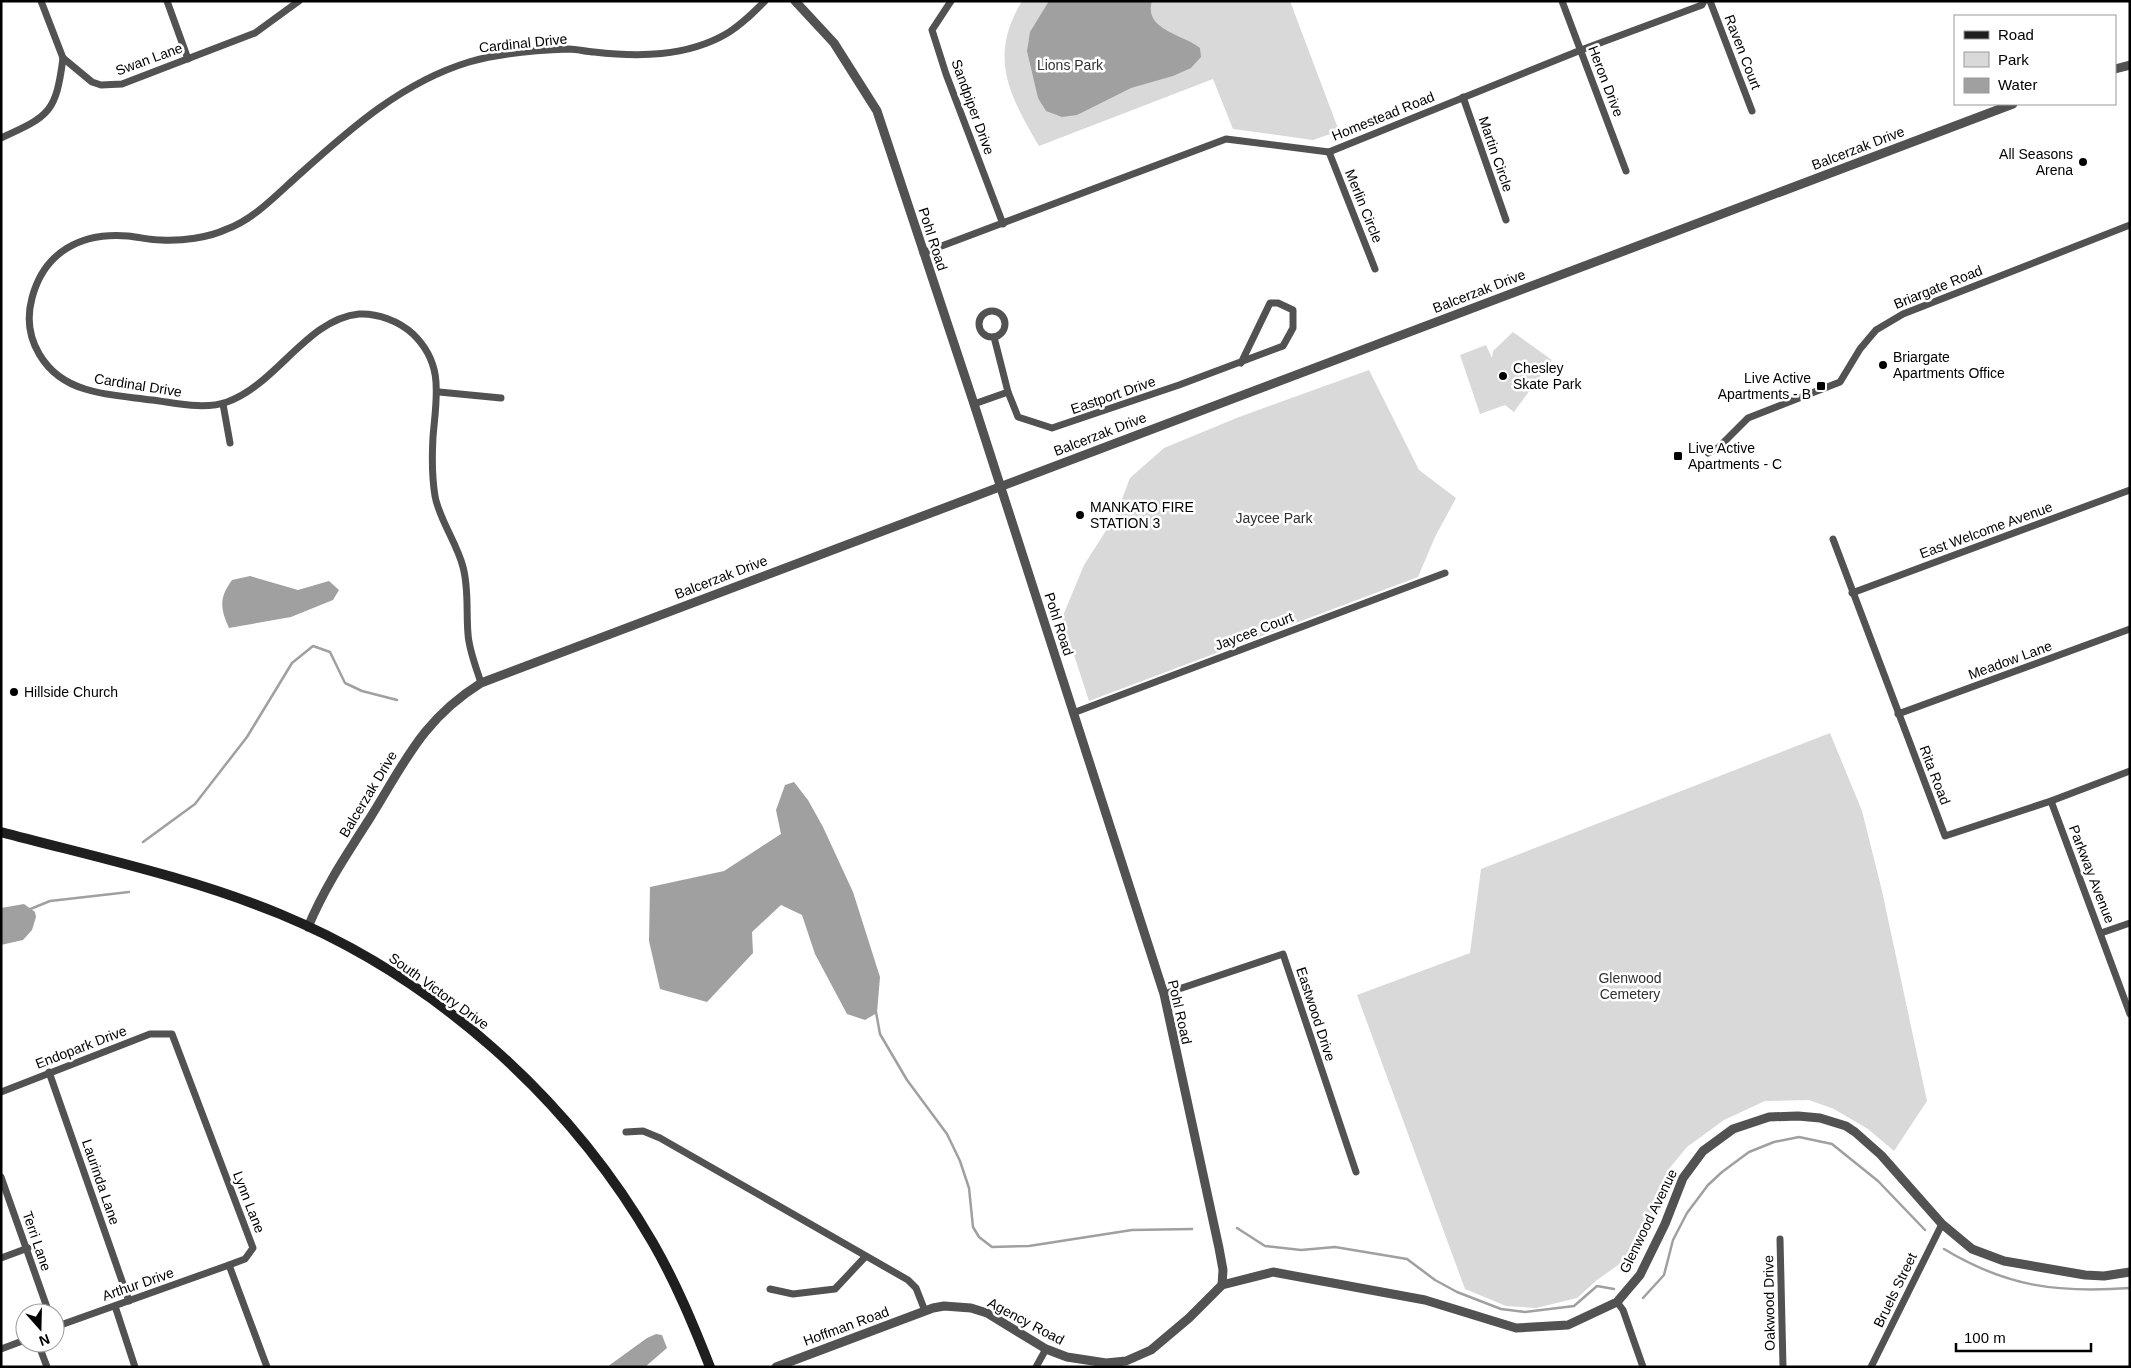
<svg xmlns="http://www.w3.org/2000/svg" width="2131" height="1368" viewBox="0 0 2131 1368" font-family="Arial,sans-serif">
	<rect width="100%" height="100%" fill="#fff"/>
	<g fill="#d9d9d9">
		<path d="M1022,1H1290L1339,131L1313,140L1233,129L1213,79L1039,146C1009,95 988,57 1022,1Z"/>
		<polygon points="1513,332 1552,360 1514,412 1505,405 1480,414 1460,355 1486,345 1492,358 1493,351"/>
		<polygon points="1369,370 1419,470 1456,498 1435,537 1418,577 1089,701 1062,618 1084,565 1116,515 1130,478 1164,448 1239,417"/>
		<polygon points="1830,733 1862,811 1882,891 1927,1101 1894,1151 1868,1129 1834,1109 1809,1100 1765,1101 1724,1120 1687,1147 1668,1170 1654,1213 1635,1253 1597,1280 1577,1298 1536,1308 1506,1306 1465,1289 1357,995 1470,953 1481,869"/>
	</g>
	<g fill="#a0a0a0">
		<path d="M1049,1H1152C1143,30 1185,35 1200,48L1201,57L1191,68L1173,76L1131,88L1077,115L1062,117L1046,111L1038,98L1027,51L1030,32Z"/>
		<path d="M250,576L298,590L329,581L339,590L333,600L291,617L229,628C220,608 219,598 232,580Z"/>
		<polygon points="794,782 808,800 823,827 853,892 880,977 877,1013 865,1020 847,1014 815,954 802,915 781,905 752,932 753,953 707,1002 660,989 649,941 650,887 724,871 781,834 776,810 785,785"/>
		<polygon points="24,904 35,912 36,917 32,930 23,940 1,945 1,908"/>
		<polygon points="656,1334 662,1335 667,1348 645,1367 607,1367 647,1338"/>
	</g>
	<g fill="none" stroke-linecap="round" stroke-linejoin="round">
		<g stroke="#a0a0a0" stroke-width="2.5">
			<polyline points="143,842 195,804 247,737 292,663 313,646 330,652 345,683 362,691 397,700"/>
			<polyline points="28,910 50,901 129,892"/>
			<polyline points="876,1012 880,1034 907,1080 947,1134 960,1161 969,1188 973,1227 979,1237 992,1247 1029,1246 1132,1230 1192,1229"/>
			<polyline points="1237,1228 1265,1246 1301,1250 1335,1247 1407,1259 1435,1280 1457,1292 1501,1309 1525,1312 1574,1306 1597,1286 1614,1289"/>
			<path d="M1944,1249C2007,1287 2057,1293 2130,1288"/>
			<polyline points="1643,1298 1664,1275 1673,1240 1687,1213 1708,1185 1722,1172 1749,1152 1774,1142 1799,1137 1832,1144 1878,1181 1925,1230"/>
		</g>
		<g stroke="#525252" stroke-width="7">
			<polyline points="41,1 63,58 92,82 101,85 122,84 255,33 299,1"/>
			<polyline points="167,1 188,59"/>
			<polyline points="951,1 932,30 946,74 1003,224"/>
			<polyline points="1562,1 1626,171"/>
			<polyline points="1710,1 1752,111"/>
			<polyline points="1463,97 1506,220"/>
			<path d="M1,138C50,116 56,112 63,58"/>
			<polyline points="1329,152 1375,269"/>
			<polyline points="923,253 1226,139 1329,152 1581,50 1702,5 1704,1"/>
			<circle cx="992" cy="324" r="13"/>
			<polyline points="994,337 1008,392"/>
			<polyline points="439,392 501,398"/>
			<polyline points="223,404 230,443"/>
			<polyline points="974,404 1008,392 1018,417 1052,428 1179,385 1283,346 1293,328 1293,310 1278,303 1270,303 1241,363"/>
			<polyline points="1708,453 1718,448 1748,418 1840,382 1860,349 1876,330 1903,314 2130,225"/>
			<polyline points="1833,539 1945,836 2051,801 2130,771"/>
			<polyline points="1852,593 2130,490"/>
			<path d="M481,683C476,667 469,650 468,634C466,611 469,589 463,567C457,543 439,519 435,496C432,478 432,455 433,437C436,398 445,365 413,334C399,321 377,313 359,314C307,319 276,385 227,402C204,410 176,403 152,400C130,397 107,396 85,389C45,377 21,339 32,298C44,252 81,232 128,236C139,237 150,240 161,240C182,241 208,238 227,229C256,218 278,193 301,173C351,128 403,82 469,62C500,53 536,50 569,49C578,49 586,52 594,52C638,57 686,57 726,34C740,26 753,13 765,1"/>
			<polyline points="1073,713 1445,573"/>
			<polyline points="1898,714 2130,629"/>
			<polyline points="2051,801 2130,1014"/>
			<polyline points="2101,933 2130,923"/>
			<polyline points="1164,994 1283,954 1356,1172"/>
			<polyline points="49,1072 129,1301"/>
			<polyline points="1,1092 150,1034 172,1034 253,1248 245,1259 229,1265 55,1327"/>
			<polyline points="626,1132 643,1131 660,1138 908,1280 916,1288 925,1311"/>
			<polyline points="1,1177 49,1313"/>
			<polyline points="1780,1239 1783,1367"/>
			<polyline points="1,1258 28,1248"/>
			<polyline points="229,1265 267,1367"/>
			<polyline points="770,1289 793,1294 835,1289 865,1257"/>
			<polyline points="1617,1302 1623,1310 1643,1367"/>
			<polyline points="115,1306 135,1367"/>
			<polyline points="38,1343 47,1367"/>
			<polyline points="1,1349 25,1340"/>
			<polyline points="1036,1367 1046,1349"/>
			<polyline points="1871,1367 1942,1224"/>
		</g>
		<g stroke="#525252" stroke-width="9">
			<polyline points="795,1 834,43 877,111 974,404 1164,994 1219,1248 1223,1270 1222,1285"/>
			<polyline points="2115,69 2130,65"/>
			<path d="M308,927C324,888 347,854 370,818C405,762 422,720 481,683L2013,104"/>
			<polyline points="776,1367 933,1308 944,1306 971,1308 987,1313 1046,1349 1067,1357 1106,1363 1126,1361 1151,1350 1189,1318 1222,1285 1273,1272 1425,1300 1516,1328 1568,1325 1617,1302 1640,1275 1665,1224 1683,1178 1703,1151 1733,1129 1769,1117 1798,1116 1820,1118 1846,1126 1855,1132 1881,1155 1942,1224 1972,1249 2004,1261 2085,1275 2104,1276 2130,1272"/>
		</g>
		<path stroke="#1f1f1f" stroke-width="10" d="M1,832C95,857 190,877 280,914C435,978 569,1098 653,1243C676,1283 693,1324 710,1367"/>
	</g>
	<g fill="#000" stroke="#fff" stroke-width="2">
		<circle cx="2083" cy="162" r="5"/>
		<circle cx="1883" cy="365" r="5"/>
		<circle cx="1503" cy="376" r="5"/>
		<rect x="1816" y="381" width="10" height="10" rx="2.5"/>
		<rect x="1673" y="451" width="10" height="10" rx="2.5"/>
		<circle cx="1080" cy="515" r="5"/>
		<circle cx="14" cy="692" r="5"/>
	</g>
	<g text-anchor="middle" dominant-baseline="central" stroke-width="5" stroke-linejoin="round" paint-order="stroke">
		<g font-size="14" fill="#000" stroke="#fff">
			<text transform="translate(523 43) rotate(-6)">Cardinal Drive</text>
			<text transform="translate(1743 52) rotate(69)">Raven Court</text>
			<text transform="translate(149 59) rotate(-20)">Swan Lane</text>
			<text transform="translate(1606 81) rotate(69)">Heron Drive</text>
			<text transform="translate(973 107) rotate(70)">Sandpiper Drive</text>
			<text transform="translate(1383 116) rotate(-22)">Homestead Road</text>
			<text transform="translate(1858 148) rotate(-21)">Balcerzak Drive</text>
			<text transform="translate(1496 154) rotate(71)">Martin Circle</text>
			<text transform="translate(1364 206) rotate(68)">Merlin Circle</text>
			<text transform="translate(933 239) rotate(72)">Pohl Road</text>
			<text transform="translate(1938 287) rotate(-22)">Briargate Road</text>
			<text transform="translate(1479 291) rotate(-21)">Balcerzak Drive</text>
			<text transform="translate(138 385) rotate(9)">Cardinal Drive</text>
			<text transform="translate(1113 395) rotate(-19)">Eastport Drive</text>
			<text transform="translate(1100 434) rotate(-21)">Balcerzak Drive</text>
			<text transform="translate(1986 530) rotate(-20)">East Welcome Avenue</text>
			<text transform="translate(721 577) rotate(-21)">Balcerzak Drive</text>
			<text transform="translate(1059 624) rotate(72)">Pohl Road</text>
			<text transform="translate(1254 631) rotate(-21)">Jaycee Court</text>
			<text transform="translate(2010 660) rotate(-20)">Meadow Lane</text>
			<text transform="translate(1935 775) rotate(69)">Rita Road</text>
			<text transform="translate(368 794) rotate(-59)">Balcerzak Drive</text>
			<text transform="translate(2092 874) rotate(69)">Parkway Avenue</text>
			<text transform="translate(439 991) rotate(36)">South Victory Drive</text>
			<text transform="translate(1180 1012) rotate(77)">Pohl Road</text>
			<text transform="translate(1316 1014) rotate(72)">Eastwood Drive</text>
			<text transform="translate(81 1047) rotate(-21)">Endopark Drive</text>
			<text transform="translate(101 1182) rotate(71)">Laurinda Lane</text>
			<text transform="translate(249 1202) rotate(69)">Lynn Lane</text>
			<text transform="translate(1648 1221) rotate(-64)">Glenwood Avenue</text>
			<text transform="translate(37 1241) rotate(71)">Terri Lane</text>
			<text transform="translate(138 1284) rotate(-19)">Arthur Drive</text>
			<text transform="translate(1895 1290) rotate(-64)">Bruels Street</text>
			<text transform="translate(1769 1303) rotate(-91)">Oakwood Drive</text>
			<text transform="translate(1026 1321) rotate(28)">Agency Road</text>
			<text transform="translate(846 1326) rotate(-20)">Hoffman Road</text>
		</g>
		<g font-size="14" fill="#303030" stroke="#fff">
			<text x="1070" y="65">Lions Park</text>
			<text x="1274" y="518">Jaycee Park</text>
			<text x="1630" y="978">Glenwood<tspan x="1630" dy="16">Cemetery</tspan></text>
		</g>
		<g font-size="14" fill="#000" stroke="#fff" text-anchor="start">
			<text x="2073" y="154" text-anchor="end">All Seasons<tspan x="2073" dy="16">Arena</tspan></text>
			<text x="1893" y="357">Briargate<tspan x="1893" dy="16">Apartments Office</tspan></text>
			<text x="1513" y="368">Chesley<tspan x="1513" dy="16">Skate Park</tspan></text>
			<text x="1811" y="378" text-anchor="end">Live Active<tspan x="1811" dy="16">Apartments - B</tspan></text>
			<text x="1688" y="448">Live Active<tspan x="1688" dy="16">Apartments - C</tspan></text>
			<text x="1090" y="507">MANKATO FIRE<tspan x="1090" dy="16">STATION 3</tspan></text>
			<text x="24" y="692">Hillside Church</text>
		</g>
	</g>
	<rect width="2131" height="1368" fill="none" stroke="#000000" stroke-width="5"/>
	<rect x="1954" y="15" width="162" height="90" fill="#ffffff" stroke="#999999"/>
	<rect x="1964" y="31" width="25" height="8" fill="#1f1f1f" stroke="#999999"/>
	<text x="1998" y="40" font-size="15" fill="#000000">Road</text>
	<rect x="1964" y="52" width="25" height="15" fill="#d9d9d9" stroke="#999999"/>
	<text x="1998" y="65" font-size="15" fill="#000000">Park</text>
	<rect x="1964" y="78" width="25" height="15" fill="#a0a0a0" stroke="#999999"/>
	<text x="1998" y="90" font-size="15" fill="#000000">Water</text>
	<g transform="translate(40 1328) rotate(160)"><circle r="24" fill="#ffffff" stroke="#999999"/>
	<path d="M0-4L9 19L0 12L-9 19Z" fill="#000000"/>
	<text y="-8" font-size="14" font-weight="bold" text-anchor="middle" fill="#000000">N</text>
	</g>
	<path d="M1956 1343v8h135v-8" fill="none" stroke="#000000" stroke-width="2.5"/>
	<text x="1964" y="1343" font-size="15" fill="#000000" stroke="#ffffff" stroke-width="4" paint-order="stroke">100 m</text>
</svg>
